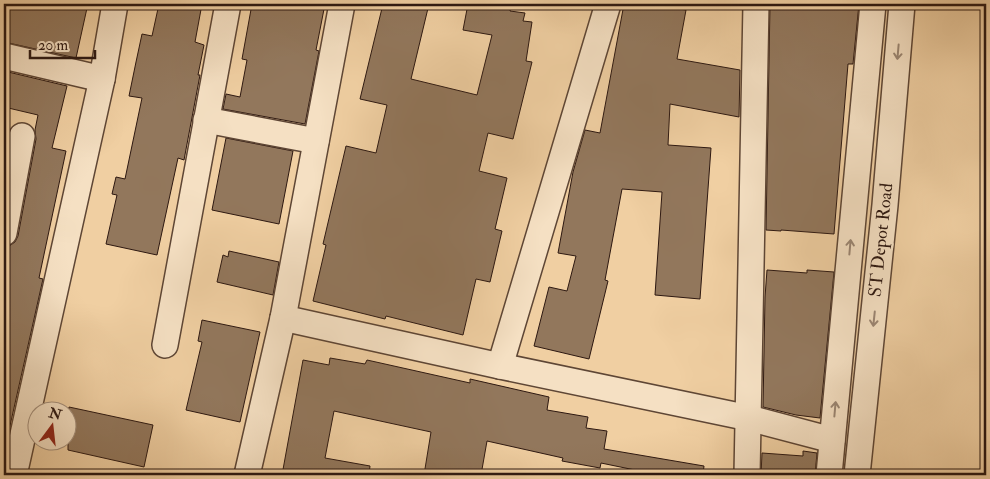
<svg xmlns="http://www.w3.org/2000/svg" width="990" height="479" viewBox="0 0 990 479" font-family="'IM FELL Double Pica',serif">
	<rect width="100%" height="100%" fill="#f0cfa2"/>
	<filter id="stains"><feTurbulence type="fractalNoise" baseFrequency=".004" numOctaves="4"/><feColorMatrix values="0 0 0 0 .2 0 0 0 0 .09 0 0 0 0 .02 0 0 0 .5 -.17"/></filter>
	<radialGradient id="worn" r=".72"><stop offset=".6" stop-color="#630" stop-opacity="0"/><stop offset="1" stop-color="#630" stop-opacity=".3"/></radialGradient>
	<g fill="#92775c" stroke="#2d1811">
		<polygon points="4,4 68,4 87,8 76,58 4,42"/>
		<polygon points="159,4 202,4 195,42 204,45 198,75 200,75 184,160 178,158 157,255 106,244 117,195 112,194 116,177 125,179 142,98 129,96 136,62 142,34 152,36"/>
		<polygon points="252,4 325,4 316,50 319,51 305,124 223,109 226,94 240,97 247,60 242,59"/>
		<polygon points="383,4 429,4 411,79 477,95 492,35 463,30 468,4 511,4 510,11 525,13 523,21 532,22 526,61 532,62 513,139 488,133 479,171 507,178 495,229 502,231 490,282 476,279 463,335 386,316 385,319 313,301 326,245 323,244 346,146 376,153 387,105 360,99"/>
		<polygon points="624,4 652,4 686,10 677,59 740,70 739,117 670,104 668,145 711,148 700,299 655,295 662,192 622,189 605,280 608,281 589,359 534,346 549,287 567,291 576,256 558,253 573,172 585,130 600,133"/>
		<polygon points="770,4 859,4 853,64 848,64 834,234 781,230 781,231 766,230"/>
		<polygon points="4,71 67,86 52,148 66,151 39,278 43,279 7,439 4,439 4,271 9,246 15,242 18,236 36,139 35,130 38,115 4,107"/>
		<polygon points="226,138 293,151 279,224 212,210"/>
		<polygon points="229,251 279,262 273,295 217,282 223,255 228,257"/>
		<polygon points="767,270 807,273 807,270 834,272 820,418 796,415 763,407 765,297"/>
		<polygon points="202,320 260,332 240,422 186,410 202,342 198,341"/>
		<polygon points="330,358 365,364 367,360 470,383 470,379 549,397 547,410 588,417 586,428 607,431 604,449 704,466 703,475 634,475 635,470 601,463 600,468 562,461 563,458 487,441 481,475 424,475 431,432 334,411 325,458 370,466 369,475 282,475 303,360 329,365"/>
		<polygon points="69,407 153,425 144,467 68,450 68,416"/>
		<polygon points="803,451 817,453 815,475 761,475 762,453 803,456"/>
	</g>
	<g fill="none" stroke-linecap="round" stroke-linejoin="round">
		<defs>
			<g id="minor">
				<polyline points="4,56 102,79"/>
				<polyline points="206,120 316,141"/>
				<polyline points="4,233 22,136"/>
				<polyline points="283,318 500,366 749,418 832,440"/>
				<polyline points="165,345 228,4"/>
				<polyline points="500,366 608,4"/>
				<polyline points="14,475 102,79 115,4"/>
				<polyline points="247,475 283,318 342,4"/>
				<polyline points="747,475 756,4"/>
				<polyline points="829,475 873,4"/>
				<polyline points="857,475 885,205 902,4"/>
			</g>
		</defs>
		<use href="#minor" stroke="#5e4635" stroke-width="28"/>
		<use href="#minor" stroke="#f5e0c3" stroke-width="25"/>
	</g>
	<defs><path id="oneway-shaft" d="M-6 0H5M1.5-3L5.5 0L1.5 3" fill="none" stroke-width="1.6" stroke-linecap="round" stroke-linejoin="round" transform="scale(1.25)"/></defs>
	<g stroke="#9b8673">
		<use href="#oneway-shaft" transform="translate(898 52) rotate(95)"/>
		<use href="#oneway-shaft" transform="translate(850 247) rotate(-85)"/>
		<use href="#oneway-shaft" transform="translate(874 319) rotate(96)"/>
		<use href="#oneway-shaft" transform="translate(835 409) rotate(-85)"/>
	</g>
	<g text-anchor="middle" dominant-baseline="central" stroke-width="4.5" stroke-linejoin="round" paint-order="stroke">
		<g font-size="18" fill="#2d1811" stroke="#f5e0c3">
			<text transform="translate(881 240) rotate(-84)">ST Depot Road</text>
		</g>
	</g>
	<rect width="990" height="479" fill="none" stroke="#f0cfa2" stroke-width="20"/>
	<rect x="5" y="5" width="980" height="469" fill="none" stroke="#2d1811" stroke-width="2.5"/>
	<rect x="10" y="10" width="970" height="459" fill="none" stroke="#2d1811"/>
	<g transform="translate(52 426) rotate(15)"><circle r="24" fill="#f5e0c3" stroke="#a5907c"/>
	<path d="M0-4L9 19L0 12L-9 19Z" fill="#8f2418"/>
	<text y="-8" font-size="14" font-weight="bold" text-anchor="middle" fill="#2d1811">N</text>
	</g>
	<path d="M30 50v8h65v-8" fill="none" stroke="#2d1811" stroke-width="2.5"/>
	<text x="38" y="50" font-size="15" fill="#2d1811" stroke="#f5e0c3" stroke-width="4" paint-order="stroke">20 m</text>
	<rect width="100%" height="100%" filter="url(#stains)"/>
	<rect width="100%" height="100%" fill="url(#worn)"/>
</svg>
